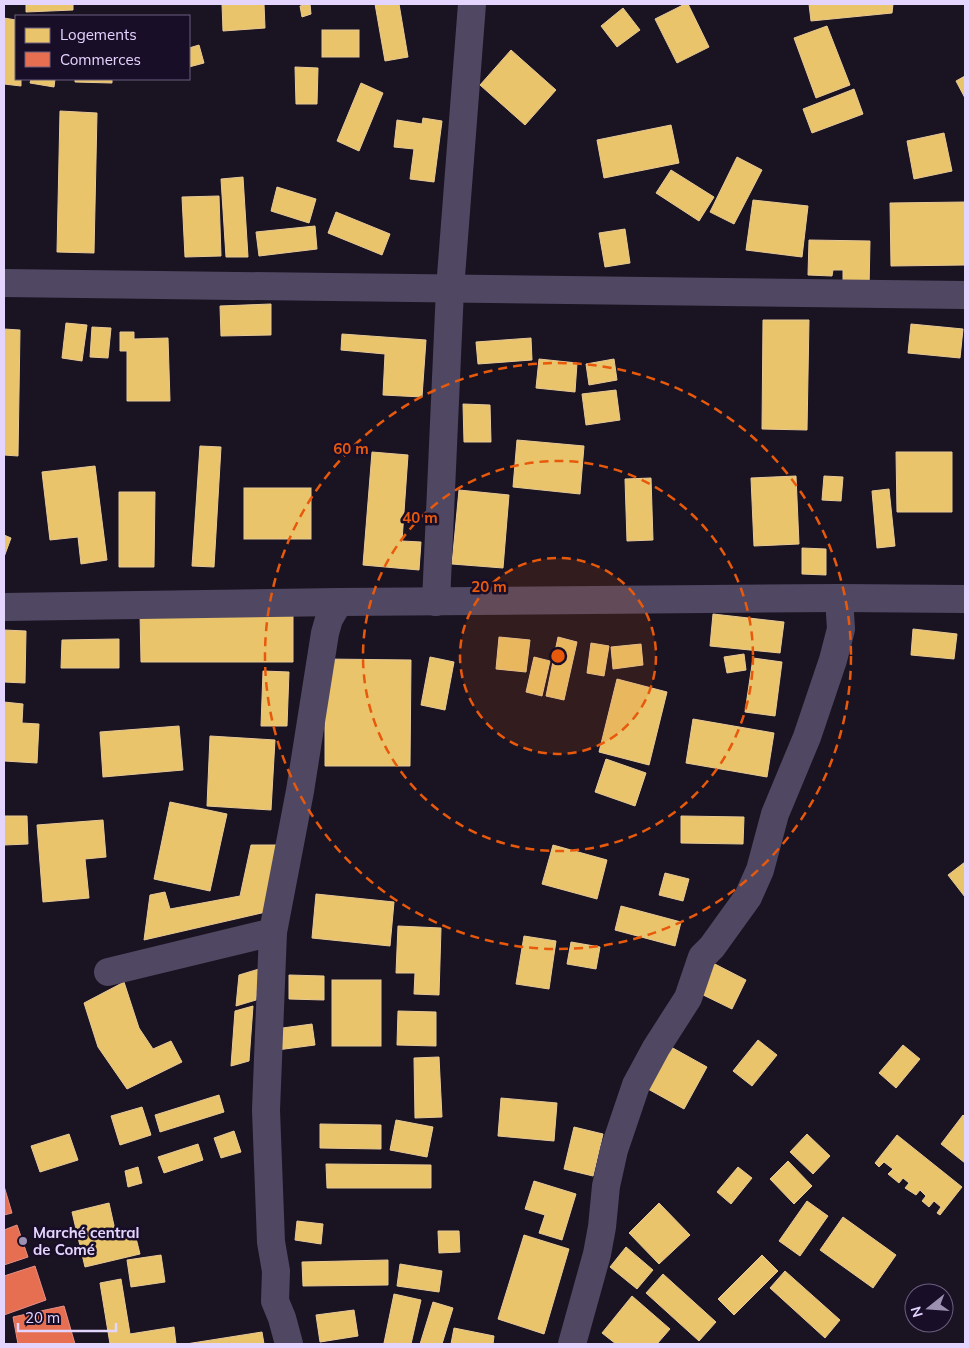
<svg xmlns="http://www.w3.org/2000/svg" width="969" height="1348" viewBox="0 0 969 1348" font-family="Mulish,sans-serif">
	<rect width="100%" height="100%" fill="#1a1422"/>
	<g fill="#e9c46a" stroke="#e8c997">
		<polygon points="26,4 73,4 73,10 26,12"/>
		<polygon points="222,4 264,4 265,28 223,31"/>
		<polygon points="310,4 311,14 302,17 300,6"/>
		<polygon points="375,4 399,4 408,57 385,61"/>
		<polygon points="685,4 688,4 709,47 677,63 655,19"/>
		<polygon points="809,4 893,4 892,13 811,21"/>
		<polygon points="623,8 640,30 617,47 601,26"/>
		<polygon points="4,18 16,20 16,79 21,79 21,86 4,84"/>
		<polygon points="827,26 850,85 816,98 794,38"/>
		<rect x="322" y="30" width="37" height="27"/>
		<polygon points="199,45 204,63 189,67 189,48"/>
		<polygon points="511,50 556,90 525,125 480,85"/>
		<polygon points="295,67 318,68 317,104 296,104"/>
		<polygon points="965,76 965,98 956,81"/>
		<polygon points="31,79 55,79 54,87 30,83"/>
		<polygon points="75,79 112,79 112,83 75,82"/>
		<polygon points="361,83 383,93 359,151 337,141"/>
		<polygon points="854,89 863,114 812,133 803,109"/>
		<polygon points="60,111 97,113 94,253 57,252"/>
		<polygon points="423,118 442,121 434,182 410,179 414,149 394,147 397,120 422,124"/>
		<polygon points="671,125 679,163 604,178 597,140"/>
		<polygon points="944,133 952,171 914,179 907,141"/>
		<polygon points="737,157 762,170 734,224 710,212"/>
		<polygon points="671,170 714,197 699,221 656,193"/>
		<polygon points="243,177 248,257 226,257 221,179"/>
		<polygon points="277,187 316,199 309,223 271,211"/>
		<polygon points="219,196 221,256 185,257 182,197"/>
		<polygon points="753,200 808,206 802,257 746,250"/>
		<polygon points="965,202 965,265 891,266 890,203"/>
		<polygon points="336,212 390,234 382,255 328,233"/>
		<polygon points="315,226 317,249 259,256 256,232"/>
		<polygon points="625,229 630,263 605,267 599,233"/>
		<polygon points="809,240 870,241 869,289 843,288 843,270 833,270 832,276 808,275"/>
		<polygon points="271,304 271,335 221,336 220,306"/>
		<polygon points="763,320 809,320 807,430 762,429"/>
		<polygon points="66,323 87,325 82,361 62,358"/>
		<polygon points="911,324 963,329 960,358 908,353"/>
		<polygon points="92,327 111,328 108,358 90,357"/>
		<polygon points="4,329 20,330 18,456 4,455"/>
		<polygon points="120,332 134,332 134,339 168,338 170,401 127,401 127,351 120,351"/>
		<polygon points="342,334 426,340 422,397 383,395 385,354 341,350"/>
		<polygon points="531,338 532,360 478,364 476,342"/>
		<polygon points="539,359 577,363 575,392 536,388"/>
		<polygon points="614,359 617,380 589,385 586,364"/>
		<polygon points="616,390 620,420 586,425 582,394"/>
		<polygon points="463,404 490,405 491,442 464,442"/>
		<polygon points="517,440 584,446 580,494 513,487"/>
		<polygon points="200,446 221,447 214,567 192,566"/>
		<polygon points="372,452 408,455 402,541 421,542 419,570 363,565"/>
		<polygon points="896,452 952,452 952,512 897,512"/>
		<polygon points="95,466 107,560 81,564 78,537 50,540 42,472"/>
		<polygon points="796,476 799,544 754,546 751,478"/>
		<polygon points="824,476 843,477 841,501 822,500"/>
		<polygon points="651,478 653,540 627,541 625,479"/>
		<rect x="244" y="488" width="67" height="51"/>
		<polygon points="889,489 895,546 877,548 872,491"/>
		<polygon points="459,490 509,495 503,568 452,564"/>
		<polygon points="119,492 155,492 154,567 119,567"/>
		<polygon points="4,535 11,538 4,557"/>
		<polygon points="802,548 826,549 826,575 802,574"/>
		<polygon points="140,613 293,614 293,662 141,662"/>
		<polygon points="713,614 784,622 780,653 710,646"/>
		<polygon points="913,629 957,634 954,659 911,655"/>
		<polygon points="4,630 26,631 25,683 4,682"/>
		<polygon points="499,637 530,640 526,672 496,669"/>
		<polygon points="558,637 577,642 564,700 546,696"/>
		<polygon points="119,639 119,668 61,668 62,640"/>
		<polygon points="591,643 609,646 604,676 587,673"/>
		<polygon points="641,644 643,665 613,669 611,647"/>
		<polygon points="744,654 746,670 727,673 724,657"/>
		<polygon points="430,657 454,662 445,710 421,705"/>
		<polygon points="534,657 550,661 542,696 526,692"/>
		<polygon points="753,658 782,662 775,716 745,712"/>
		<polygon points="325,659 411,660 410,766 325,766"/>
		<polygon points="263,671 289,672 287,726 261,726"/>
		<polygon points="617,679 667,692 649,765 599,752"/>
		<polygon points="4,702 23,704 22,723 39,724 37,763 4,761"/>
		<polygon points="693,719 774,733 767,777 686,763"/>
		<polygon points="179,726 183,770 103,777 100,732"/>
		<polygon points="210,736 275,740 271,810 207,806"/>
		<polygon points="606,759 646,773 635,806 595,792"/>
		<polygon points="170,802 227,814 210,891 154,879"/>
		<polygon points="4,816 27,816 28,844 4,845"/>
		<polygon points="681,816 744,817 743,844 681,843"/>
		<polygon points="103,820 106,857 85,859 89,898 43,902 37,825"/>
		<polygon points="251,845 278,845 266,912 144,940 150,895 165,892 170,909 240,896"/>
		<polygon points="553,845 607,860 597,899 542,884"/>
		<polygon points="965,862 965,897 948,875"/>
		<polygon points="665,873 689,879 683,901 659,895"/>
		<polygon points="316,894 394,902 390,946 312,938"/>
		<polygon points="621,906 681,922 675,946 615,930"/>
		<polygon points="398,926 441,928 439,995 414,994 415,973 396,973"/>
		<polygon points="524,936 556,941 549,989 516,984"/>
		<polygon points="571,942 600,947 596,969 567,964"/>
		<polygon points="709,961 746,980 732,1009 695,991"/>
		<polygon points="259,969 256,1000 236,1006 239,975"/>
		<polygon points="289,975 324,976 324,1000 289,999"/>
		<rect x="332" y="980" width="49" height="66"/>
		<polygon points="124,982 139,1028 153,1049 171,1041 182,1062 127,1089 98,1047 84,1003"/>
		<polygon points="253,1006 249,1061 231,1066 235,1011"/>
		<polygon points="398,1011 436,1012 436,1046 397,1045"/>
		<polygon points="312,1024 315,1045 277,1050 275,1029"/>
		<polygon points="758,1040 777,1055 752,1086 733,1071"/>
		<polygon points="903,1045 920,1059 896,1088 879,1073"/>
		<polygon points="671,1047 707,1067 684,1109 648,1089"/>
		<polygon points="439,1057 442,1117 415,1118 414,1058"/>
		<polygon points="219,1095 224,1112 160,1132 155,1115"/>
		<polygon points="501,1098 557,1103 554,1141 498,1136"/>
		<polygon points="142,1107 151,1135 120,1145 111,1116"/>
		<polygon points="963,1115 965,1117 965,1163 941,1144"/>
		<polygon points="396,1120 433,1127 427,1157 390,1150"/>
		<polygon points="320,1124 381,1125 381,1149 320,1148"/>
		<polygon points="574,1127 603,1134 593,1176 564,1169"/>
		<polygon points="234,1131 241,1152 221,1158 214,1138"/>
		<polygon points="69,1134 78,1160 40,1172 31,1146"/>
		<polygon points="807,1134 830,1156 813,1174 790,1152"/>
		<polygon points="897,1135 962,1187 940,1215 937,1213 941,1207 934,1201 929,1207 922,1201 926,1196 920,1190 916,1195 905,1188 909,1183 903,1178 899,1183 888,1174 893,1169 884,1162 879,1167 875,1163"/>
		<polygon points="198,1144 203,1160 164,1173 158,1157"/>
		<polygon points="788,1161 812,1186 794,1204 770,1179"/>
		<polygon points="326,1164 431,1165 431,1188 327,1188"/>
		<polygon points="138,1167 142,1183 128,1187 125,1171"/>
		<polygon points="738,1167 752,1178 731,1204 717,1192"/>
		<polygon points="534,1181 576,1194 562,1240 539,1233 545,1215 525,1209"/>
		<polygon points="807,1201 828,1216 800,1256 779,1241"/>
		<polygon points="109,1203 117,1239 135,1234 140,1254 85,1267 72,1212"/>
		<polygon points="659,1203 690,1235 659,1264 629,1233"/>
		<polygon points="843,1217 896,1255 873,1288 820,1250"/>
		<polygon points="297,1221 323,1224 321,1244 295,1240"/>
		<polygon points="438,1231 459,1231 460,1252 439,1253"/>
		<polygon points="524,1235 569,1249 544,1334 498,1319"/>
		<polygon points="626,1247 653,1270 637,1289 610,1267"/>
		<polygon points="161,1255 165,1282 131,1287 127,1260"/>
		<polygon points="762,1255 778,1271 734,1315 718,1299"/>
		<polygon points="388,1260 388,1285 303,1286 302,1262"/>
		<polygon points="400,1264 442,1271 439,1292 397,1286"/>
		<polygon points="785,1271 840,1320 825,1338 770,1288"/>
		<polygon points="663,1274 716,1322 699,1341 646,1293"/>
		<polygon points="121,1279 130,1334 174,1327 176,1344 110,1344 100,1283"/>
		<polygon points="394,1294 421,1300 411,1344 384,1343"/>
		<polygon points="632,1296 670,1329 657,1344 616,1344 602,1333"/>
		<polygon points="433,1302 453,1308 442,1344 420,1344"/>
		<polygon points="354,1310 358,1336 320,1342 316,1315"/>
		<polygon points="454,1328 494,1336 493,1344 451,1344"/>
		<polygon points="262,1332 264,1344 186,1344"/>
	</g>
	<g fill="#e76f51" stroke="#e68e85">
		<polygon points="4,1186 12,1213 4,1215"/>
		<polygon points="17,1225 28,1257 4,1265 4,1230"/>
		<polygon points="35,1266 46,1300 4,1315 4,1276"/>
		<polygon points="64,1306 75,1344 18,1344 13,1317"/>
	</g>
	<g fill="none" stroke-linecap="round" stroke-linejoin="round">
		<g stroke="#504863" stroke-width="28">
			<polyline points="4,283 965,295"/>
			<polyline points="436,602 450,289 472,4"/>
			<polyline points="4,607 339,602 839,598 965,599"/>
			<polyline points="108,972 273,932"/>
			<polyline points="289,1344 282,1318 275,1301 276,1271 271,1242 266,1110 273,932 300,791 325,633 329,619 339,602"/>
			<polyline points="572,1344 597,1254 602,1227 606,1186 614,1150 636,1085 656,1048 688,998 702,957 712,947 748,897 760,870 775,814 807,737 833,660 841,629 839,598"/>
		</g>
	</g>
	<circle cx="558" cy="656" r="98" fill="#e8590c" fill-opacity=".12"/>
	<g fill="none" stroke="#e8590c" stroke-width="2.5" stroke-dasharray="9 6">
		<circle cx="558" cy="656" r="98"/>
		<circle cx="558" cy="656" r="195"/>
		<circle cx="558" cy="656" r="293"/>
	</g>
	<circle fill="#9d91b2" stroke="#190e28" stroke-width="2" cx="23" cy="1241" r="5"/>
	<g text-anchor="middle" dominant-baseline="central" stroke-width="5" stroke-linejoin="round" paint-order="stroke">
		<g font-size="15" font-weight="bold" fill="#e4d5ff" stroke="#190e28" text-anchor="start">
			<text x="33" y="1232">Marché central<tspan x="33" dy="17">de Comé</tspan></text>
		</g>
	</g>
	<circle cx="558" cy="656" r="8" fill="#e8590c" stroke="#190e28" stroke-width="2.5"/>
	<g font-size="15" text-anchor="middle" font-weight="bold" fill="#e8590c" stroke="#190e28" stroke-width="5" stroke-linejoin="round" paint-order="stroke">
		<text x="351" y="454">60 m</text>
		<text x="420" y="523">40 m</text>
		<text x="489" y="592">20 m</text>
	</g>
	<rect width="969" height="1348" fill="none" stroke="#e4d5ff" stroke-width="10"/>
	<rect x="15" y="15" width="175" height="65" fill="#190e28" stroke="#6a5e7e"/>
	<rect x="25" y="28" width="25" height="15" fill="#e9c46a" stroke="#6a5e7e"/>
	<text x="60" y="40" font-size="15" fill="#e4d5ff">Logements</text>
	<rect x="25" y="52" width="25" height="15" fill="#e76f51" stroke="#6a5e7e"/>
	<text x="60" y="65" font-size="15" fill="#e4d5ff">Commerces</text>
	<g transform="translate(929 1308) rotate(253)"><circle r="24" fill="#190e28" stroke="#6a5e7e"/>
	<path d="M0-4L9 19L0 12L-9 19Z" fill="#9d91b2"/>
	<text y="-8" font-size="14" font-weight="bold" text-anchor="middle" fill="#e4d5ff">N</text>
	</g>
	<path d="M18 1323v8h98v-8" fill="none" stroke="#e4d5ff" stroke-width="2.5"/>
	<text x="25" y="1323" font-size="15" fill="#e4d5ff" stroke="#190e28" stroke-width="4" paint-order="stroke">20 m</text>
</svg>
